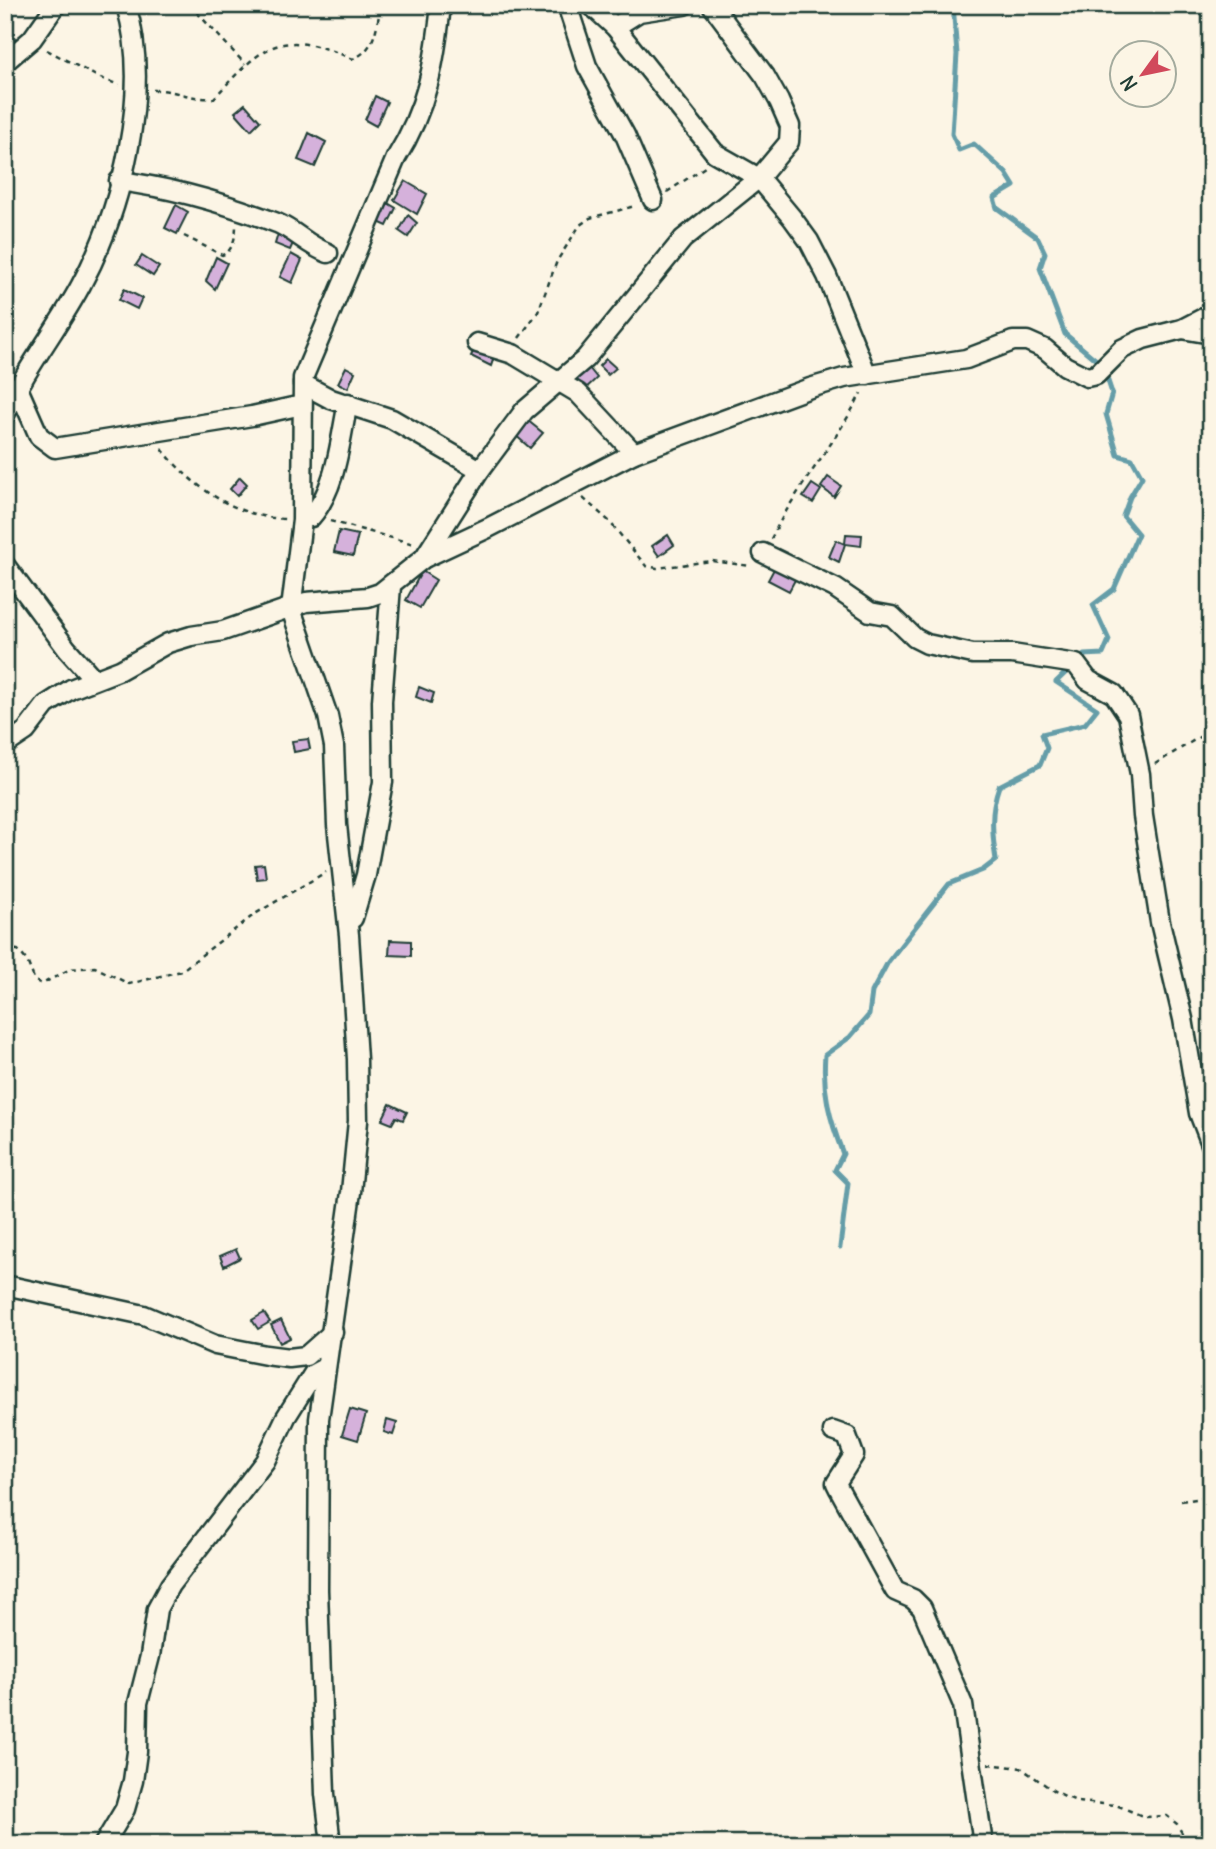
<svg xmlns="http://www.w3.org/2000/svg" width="1216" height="1849" viewBox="0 0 1216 1849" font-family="Delius,sans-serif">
	<rect width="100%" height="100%" fill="#fcf5e5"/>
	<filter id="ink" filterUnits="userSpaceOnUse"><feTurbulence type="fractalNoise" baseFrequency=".0143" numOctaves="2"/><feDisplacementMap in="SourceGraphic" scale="14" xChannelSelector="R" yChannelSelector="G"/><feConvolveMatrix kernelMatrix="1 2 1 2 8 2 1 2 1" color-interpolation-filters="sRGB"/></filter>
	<g filter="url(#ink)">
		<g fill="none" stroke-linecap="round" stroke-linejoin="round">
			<g stroke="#659da8" stroke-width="5">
				<polyline points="953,5 957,54 952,134 959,150 974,144 1006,173 1014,186 994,198 997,208 1038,238 1045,253 1040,268 1065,334 1101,364"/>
				<path d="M840,1247L848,1183L835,1170L843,1154C830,1120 822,1091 825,1055L850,1037L869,1015L872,992L888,962L949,884L983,870L996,860C992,834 990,811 999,786L1040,765L1047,748L1042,734L1085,724L1097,709L1056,682L1084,655L1103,654L1109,640L1093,605L1114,589L1138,534L1123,516L1130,497L1142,477L1132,459L1118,455L1106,414L1112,393L1105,372"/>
			</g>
		</g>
		<g fill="#d5b1db" stroke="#1f3d34" stroke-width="2">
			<polygon points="375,96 387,102 376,126 365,120"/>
			<polygon points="245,104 260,121 251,130 235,112"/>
			<polygon points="309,133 326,142 315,167 298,160"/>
			<polygon points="405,181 427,194 417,214 394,200"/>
			<polygon points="386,202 396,208 387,226 376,221"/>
			<polygon points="176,205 188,212 177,234 165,228"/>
			<polygon points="408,215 417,223 408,237 399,231"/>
			<polygon points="278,234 294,241 290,250 275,244"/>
			<polygon points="291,254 302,260 292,283 280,277"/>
			<polygon points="142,256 159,267 153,276 136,265"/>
			<polygon points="216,257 227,263 215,289 206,281"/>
			<polygon points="124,289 142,298 137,309 119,300"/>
			<polygon points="476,345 495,354 491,366 471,356"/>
			<polygon points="606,359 616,368 608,375 599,366"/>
			<polygon points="346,367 355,372 348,388 338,383"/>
			<polygon points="589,368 597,378 584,390 575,380"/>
			<polygon points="527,420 543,433 530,448 514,434"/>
			<polygon points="240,477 247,484 237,496 230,489"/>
			<polygon points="828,477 841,486 834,497 821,487"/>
			<polygon points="812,484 821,490 813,503 803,497"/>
			<polygon points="339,531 358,535 353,556 334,552"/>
			<polygon points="846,534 862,535 861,546 845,544"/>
			<polygon points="668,535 674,545 659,556 652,546"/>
			<polygon points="836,540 845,544 839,562 829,557"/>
			<polygon points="775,567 796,578 789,591 768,580"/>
			<polygon points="422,571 436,580 420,608 406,600"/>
			<polygon points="419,687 434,693 431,703 416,697"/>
			<polygon points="308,739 310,749 294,752 292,741"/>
			<polygon points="264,864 266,878 257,879 255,865"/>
			<polygon points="390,940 411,941 411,956 389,955"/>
			<polygon points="390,1104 407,1112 403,1120 396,1117 392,1124 382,1120"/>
			<polygon points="236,1249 240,1258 224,1266 220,1256"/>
			<polygon points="264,1313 270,1322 258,1329 252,1320"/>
			<polygon points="281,1320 290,1338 280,1343 271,1325"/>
			<polygon points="350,1409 366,1414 358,1440 342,1435"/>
			<polygon points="387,1420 397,1423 393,1435 384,1432"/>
		</g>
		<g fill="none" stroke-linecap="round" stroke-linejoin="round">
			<defs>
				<g id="street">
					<polyline points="567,5 587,66 625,135 653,200"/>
					<polyline points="591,5 615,27 715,153 759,178 793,219 809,241 827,276 867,375"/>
					<polyline points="615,27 639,12 684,5"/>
					<polyline points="5,62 32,39 56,5"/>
					<path d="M119,181C174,188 225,203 277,223C296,231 308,246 328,253"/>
					<polyline points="1182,329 1211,334"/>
					<polyline points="477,343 513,354 578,393 634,453"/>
					<polyline points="303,384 331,399 392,419 480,470"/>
					<polyline points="17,386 39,436 55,448 252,416 302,405"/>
					<path d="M5,415C25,368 57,330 81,285C122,209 152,90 126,5"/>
					<path d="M311,517C337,488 340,439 348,403"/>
					<polyline points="763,553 835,588 870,612 892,616 915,638 927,644 973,654 1012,654 1076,664 1088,680 1114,694 1128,715 1140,774 1143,816 1160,922 1183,1019 1199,1113 1211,1144"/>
					<polyline points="424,558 480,470 524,411 585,359 683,239 759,178 789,142 790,126 779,101 765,76 712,5"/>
					<polyline points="5,565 67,649 93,678"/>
					<polyline points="5,745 26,731 46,705 71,689 120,670 168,643 191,636 223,631 306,602 368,597 380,593 424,558 488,528 634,453 810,388 844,378 966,359 1013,341 1027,341 1045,349 1065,366 1087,377 1096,375 1122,349 1143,339 1182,329 1211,314"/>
					<polyline points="353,918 366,875 383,782 382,701 391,586"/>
					<polyline points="5,1285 144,1315 215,1345 266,1355 289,1358 306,1356 333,1332"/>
					<polyline points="833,1431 847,1436 854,1455 836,1483 839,1489 895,1591 913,1599 922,1608 963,1705 983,1844"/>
					<polyline points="104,1844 125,1809 133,1781 137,1752 138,1703 150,1656 157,1609 170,1585 265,1461 286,1417 313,1374 326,1367"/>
					<path d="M331,1844L325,1794L318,1590L319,1419L351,1192L358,1121L357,1059L349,935L337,825L334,746L328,716L291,609L302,520L303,378L396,158C427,108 435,63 441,5"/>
				</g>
			</defs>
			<use href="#street" stroke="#1f3d34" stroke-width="23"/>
			<g stroke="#1f3d34" stroke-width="2.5" stroke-dasharray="5 5" stroke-linecap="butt">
				<polyline points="190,5 245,64"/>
				<polyline points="47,50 98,77 119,85"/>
				<path d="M153,90C175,89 190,100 214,98C265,43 280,28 353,59C376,49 376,28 381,5"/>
				<polyline points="667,192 705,167"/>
				<path d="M184,236L222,255C233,252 236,235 236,225"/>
				<polyline points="519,338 538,312 557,261 580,225 590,218 635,206"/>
				<path d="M162,449C192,487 236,517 285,519"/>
				<polyline points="583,498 609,521 646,566 657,568 712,561 751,566"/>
				<polyline points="330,521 414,544"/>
				<path d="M771,539C796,487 835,445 861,393"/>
				<polyline points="1155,764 1211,730"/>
				<polyline points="5,949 18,950 27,961 35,981 42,984 70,969 95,967 129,984 181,971 255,914 326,872"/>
				<polyline points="1181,1501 1211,1497"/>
				<polyline points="988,1764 1021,1768 1054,1791 1078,1802 1116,1805 1145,1817 1167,1816 1177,1824 1188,1844"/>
			</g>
			<use href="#street" stroke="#fcf5e5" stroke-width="18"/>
		</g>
	</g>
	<rect width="1216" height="1849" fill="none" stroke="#fcf5e5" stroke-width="28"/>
	<rect x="14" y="14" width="1188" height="1821" fill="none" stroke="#1f3d34" stroke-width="2.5" filter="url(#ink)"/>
	<g transform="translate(1143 74) rotate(237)"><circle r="33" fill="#fcf5e5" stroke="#a4ab9e" stroke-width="2"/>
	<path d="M0-5L12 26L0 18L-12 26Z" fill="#d1495b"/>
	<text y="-10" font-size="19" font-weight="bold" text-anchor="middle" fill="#1f3d34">N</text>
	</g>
</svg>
